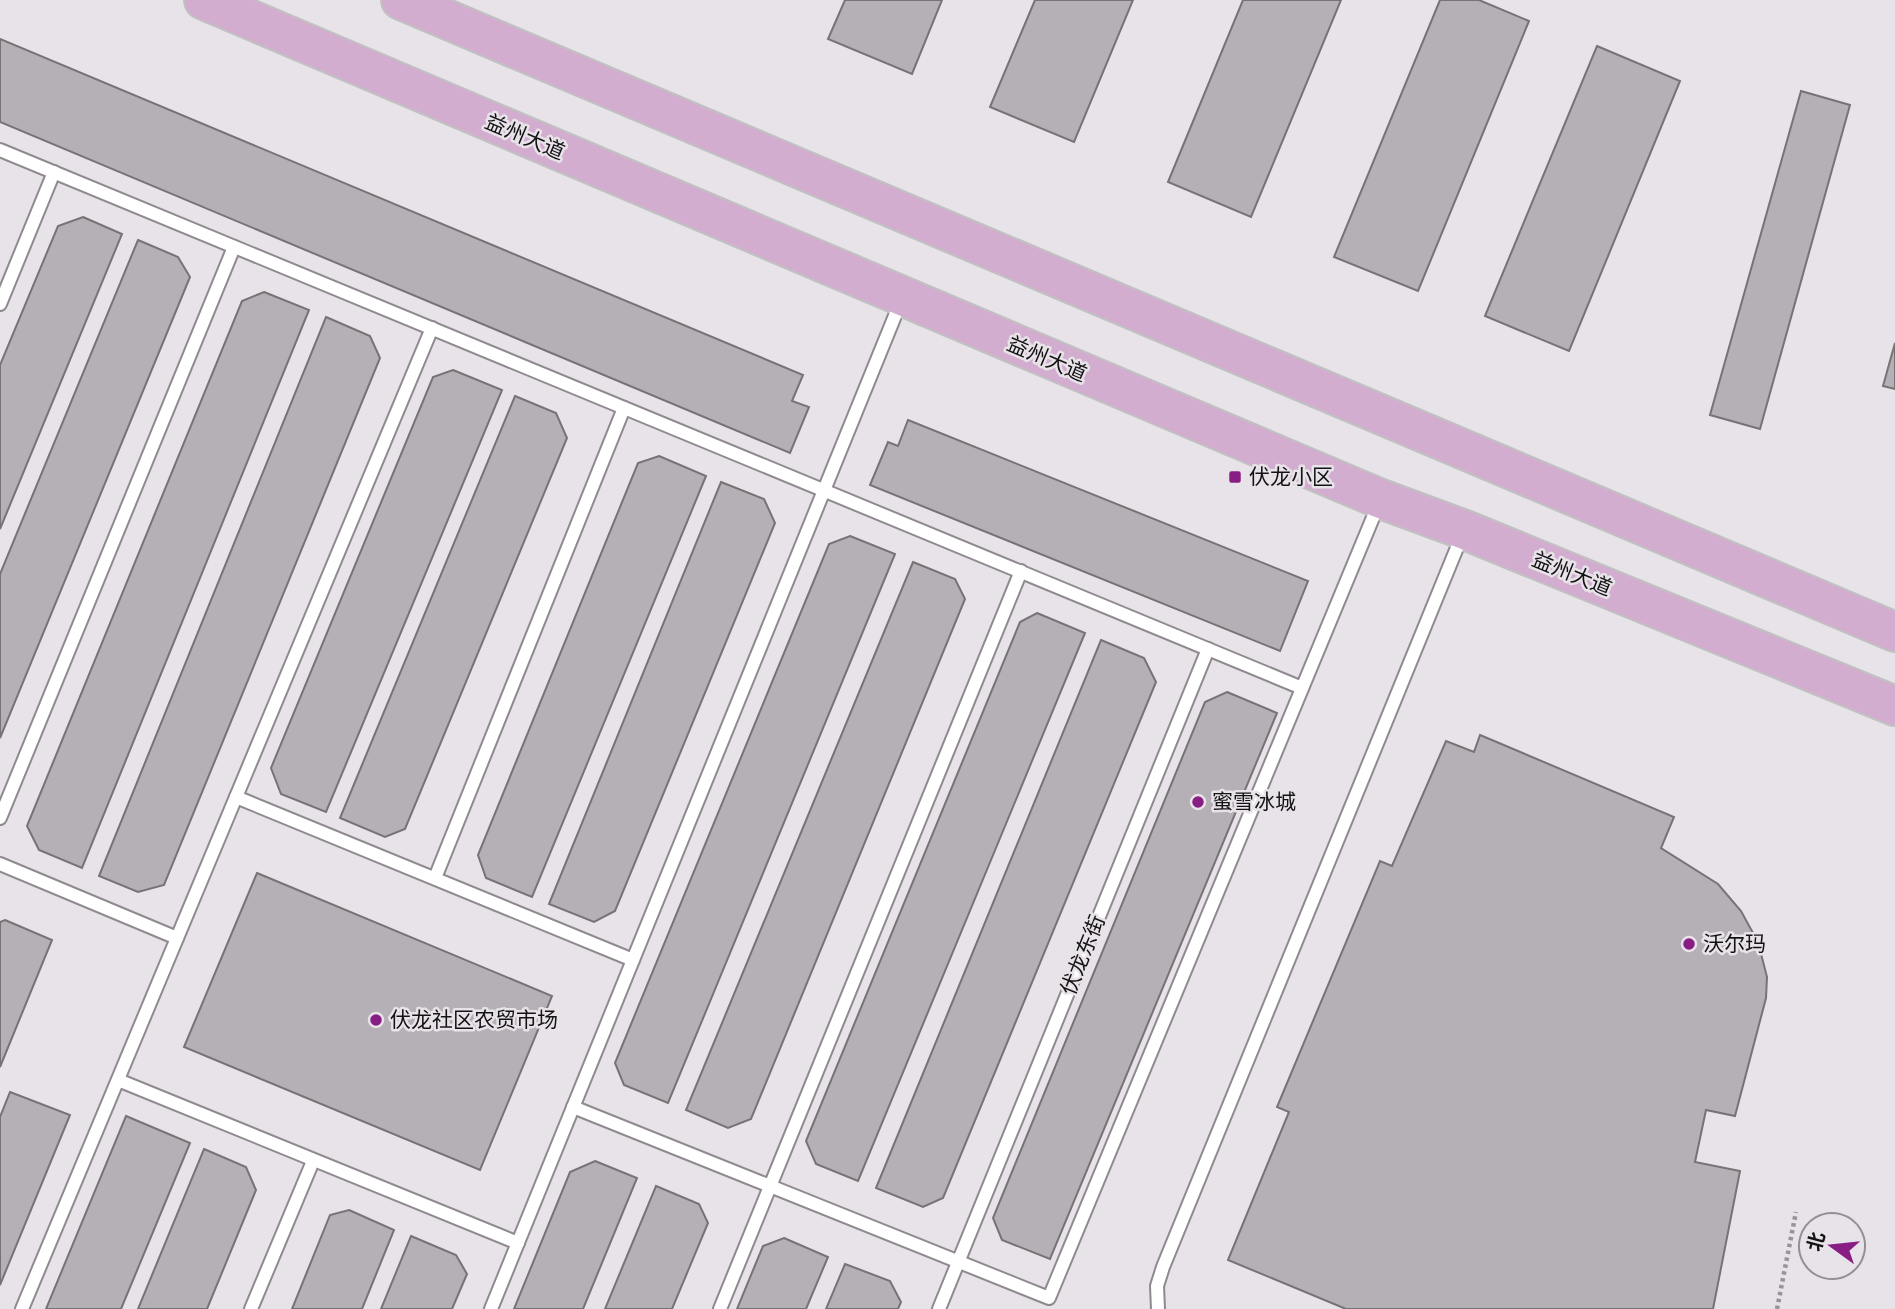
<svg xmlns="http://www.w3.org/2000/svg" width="1895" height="1309" viewBox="0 0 1895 1309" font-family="'Times New Roman','Noto Sans SC',serif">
	<rect width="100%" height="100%" fill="#e8e3e8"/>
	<g fill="#b5b0b5" stroke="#777276" stroke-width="2">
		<polygon points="845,0 942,0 912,74 828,39"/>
		<polygon points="1035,0 1133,0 1074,142 990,107"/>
		<polygon points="1243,0 1341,0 1251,217 1168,182"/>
		<polygon points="1440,0 1479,0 1529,21 1418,291 1334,257"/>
		<polygon points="0,39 803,375 792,401 809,407 790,453 0,122"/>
		<polygon points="1597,46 1680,81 1569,351 1485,316"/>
		<polygon points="1801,91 1850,105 1760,429 1710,415"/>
		<polygon points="83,217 122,234 0,529 0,365 58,226"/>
		<polygon points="138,240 178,257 190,277 0,738 0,574"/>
		<polygon points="264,292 309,310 82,868 39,850 27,826 242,301"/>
		<polygon points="326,317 370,336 380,358 164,885 138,892 99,876"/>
		<polygon points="1895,343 1895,389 1883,386"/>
		<polygon points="453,370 502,390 326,812 281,794 271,768 433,377"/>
		<polygon points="515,396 556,413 567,438 405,829 385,837 340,818"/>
		<polygon points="908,420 1308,581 1280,651 870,485 888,442 898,446"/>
		<polygon points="659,456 706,476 532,897 486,878 478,855 638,463"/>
		<polygon points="721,482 764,499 775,523 615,911 594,922 549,904"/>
		<polygon points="850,536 895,554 668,1103 624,1085 615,1063 829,544"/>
		<polygon points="913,562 955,579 965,599 751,1119 728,1128 686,1110"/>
		<polygon points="1037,613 1085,633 858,1181 816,1164 806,1141 1020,622"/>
		<polygon points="1101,640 1144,658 1156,682 943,1198 923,1207 876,1188"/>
		<polygon points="1227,692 1277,713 1050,1259 1002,1240 993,1218 1205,702"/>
		<polygon points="1480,735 1674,817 1661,848 1718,884 1741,911 1758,942 1767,977 1766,998 1735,1116 1706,1110 1695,1162 1740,1171 1713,1309 1346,1309 1228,1260 1289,1112 1277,1107 1380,861 1392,866 1446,741 1474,752"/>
		<polygon points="257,873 552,996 480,1170 184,1047"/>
		<polygon points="5,920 52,940 0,1067 0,922"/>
		<polygon points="10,1092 70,1115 0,1285 0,1117"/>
		<polygon points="126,1116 190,1143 121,1309 46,1309"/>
		<polygon points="204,1149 246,1167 256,1190 207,1309 138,1309"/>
		<polygon points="595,1161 637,1178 583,1309 514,1309 570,1172"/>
		<polygon points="656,1186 699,1204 708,1223 672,1309 605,1309"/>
		<polygon points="349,1210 394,1230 362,1309 292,1309 330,1215"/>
		<polygon points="411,1236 456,1255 467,1274 452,1309 381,1309"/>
		<polygon points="784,1238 828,1257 806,1309 737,1309 763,1246"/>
		<polygon points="845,1264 890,1281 901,1302 898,1309 826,1309"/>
	</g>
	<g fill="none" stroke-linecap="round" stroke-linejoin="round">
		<defs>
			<g id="lane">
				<polyline points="0,150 1302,688"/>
				<polyline points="0,304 54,172"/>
				<polyline points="236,797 633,960"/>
				<polyline points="0,818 234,247"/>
				<polyline points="0,864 177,938"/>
				<polyline points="435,878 624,408"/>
				<polyline points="118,1080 518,1243"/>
				<polyline points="573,1107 1049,1298 1379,503"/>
				<polyline points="22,1309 432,328"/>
				<polyline points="251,1309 313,1161"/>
				<polyline points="491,1309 901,301"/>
				<polyline points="720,1309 1021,571"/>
				<polyline points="939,1309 1208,649"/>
				<polyline points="1158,1309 1157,1286 1163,1267 1463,533"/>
			</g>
			<g id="primary">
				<polyline points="204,0 1381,499 1465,530 1895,706"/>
				<polyline points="401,0 1895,632"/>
			</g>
		</defs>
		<use href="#lane" stroke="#8f8a8f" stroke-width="16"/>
		<use href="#primary" stroke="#c2c1c2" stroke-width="42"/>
		<polyline stroke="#979397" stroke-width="4.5" stroke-dasharray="3.5 3.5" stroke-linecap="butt" points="1777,1309 1796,1212"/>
		<use href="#lane" stroke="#fff" stroke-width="12"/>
		<use href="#primary" stroke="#d2adcf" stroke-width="38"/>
	</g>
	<g fill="#881e84" stroke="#e8e3e8" stroke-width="2.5">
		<rect x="1228" y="470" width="14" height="14" rx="3.5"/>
		<circle cx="1198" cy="802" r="7"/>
		<circle cx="1689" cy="944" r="7"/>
		<circle cx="376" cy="1020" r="7"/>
	</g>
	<g text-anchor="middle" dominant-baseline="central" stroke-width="5" stroke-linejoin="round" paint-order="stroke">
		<g font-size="21" fill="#141214" stroke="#e8e3e8">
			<text transform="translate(525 137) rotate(23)">益州大道</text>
			<text transform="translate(1047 359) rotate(23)">益州大道</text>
			<text transform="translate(1572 574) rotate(22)">益州大道</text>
			<text transform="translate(1083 955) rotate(-68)">伏龙东街</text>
		</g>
		<g font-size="21" fill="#141214" stroke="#e8e3e8" text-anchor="start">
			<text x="1249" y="477">伏龙小区</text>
			<text x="1212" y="802">蜜雪冰城</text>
			<text x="1703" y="944">沃尔玛</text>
			<text x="390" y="1020">伏龙社区农贸市场</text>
		</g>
	</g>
	<g transform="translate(1832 1246) rotate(285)"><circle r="33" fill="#e8e3e8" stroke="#938f93" stroke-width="2"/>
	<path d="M0-5L12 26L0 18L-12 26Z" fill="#881e84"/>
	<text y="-10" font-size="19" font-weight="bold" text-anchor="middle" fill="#141214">北</text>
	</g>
</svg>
